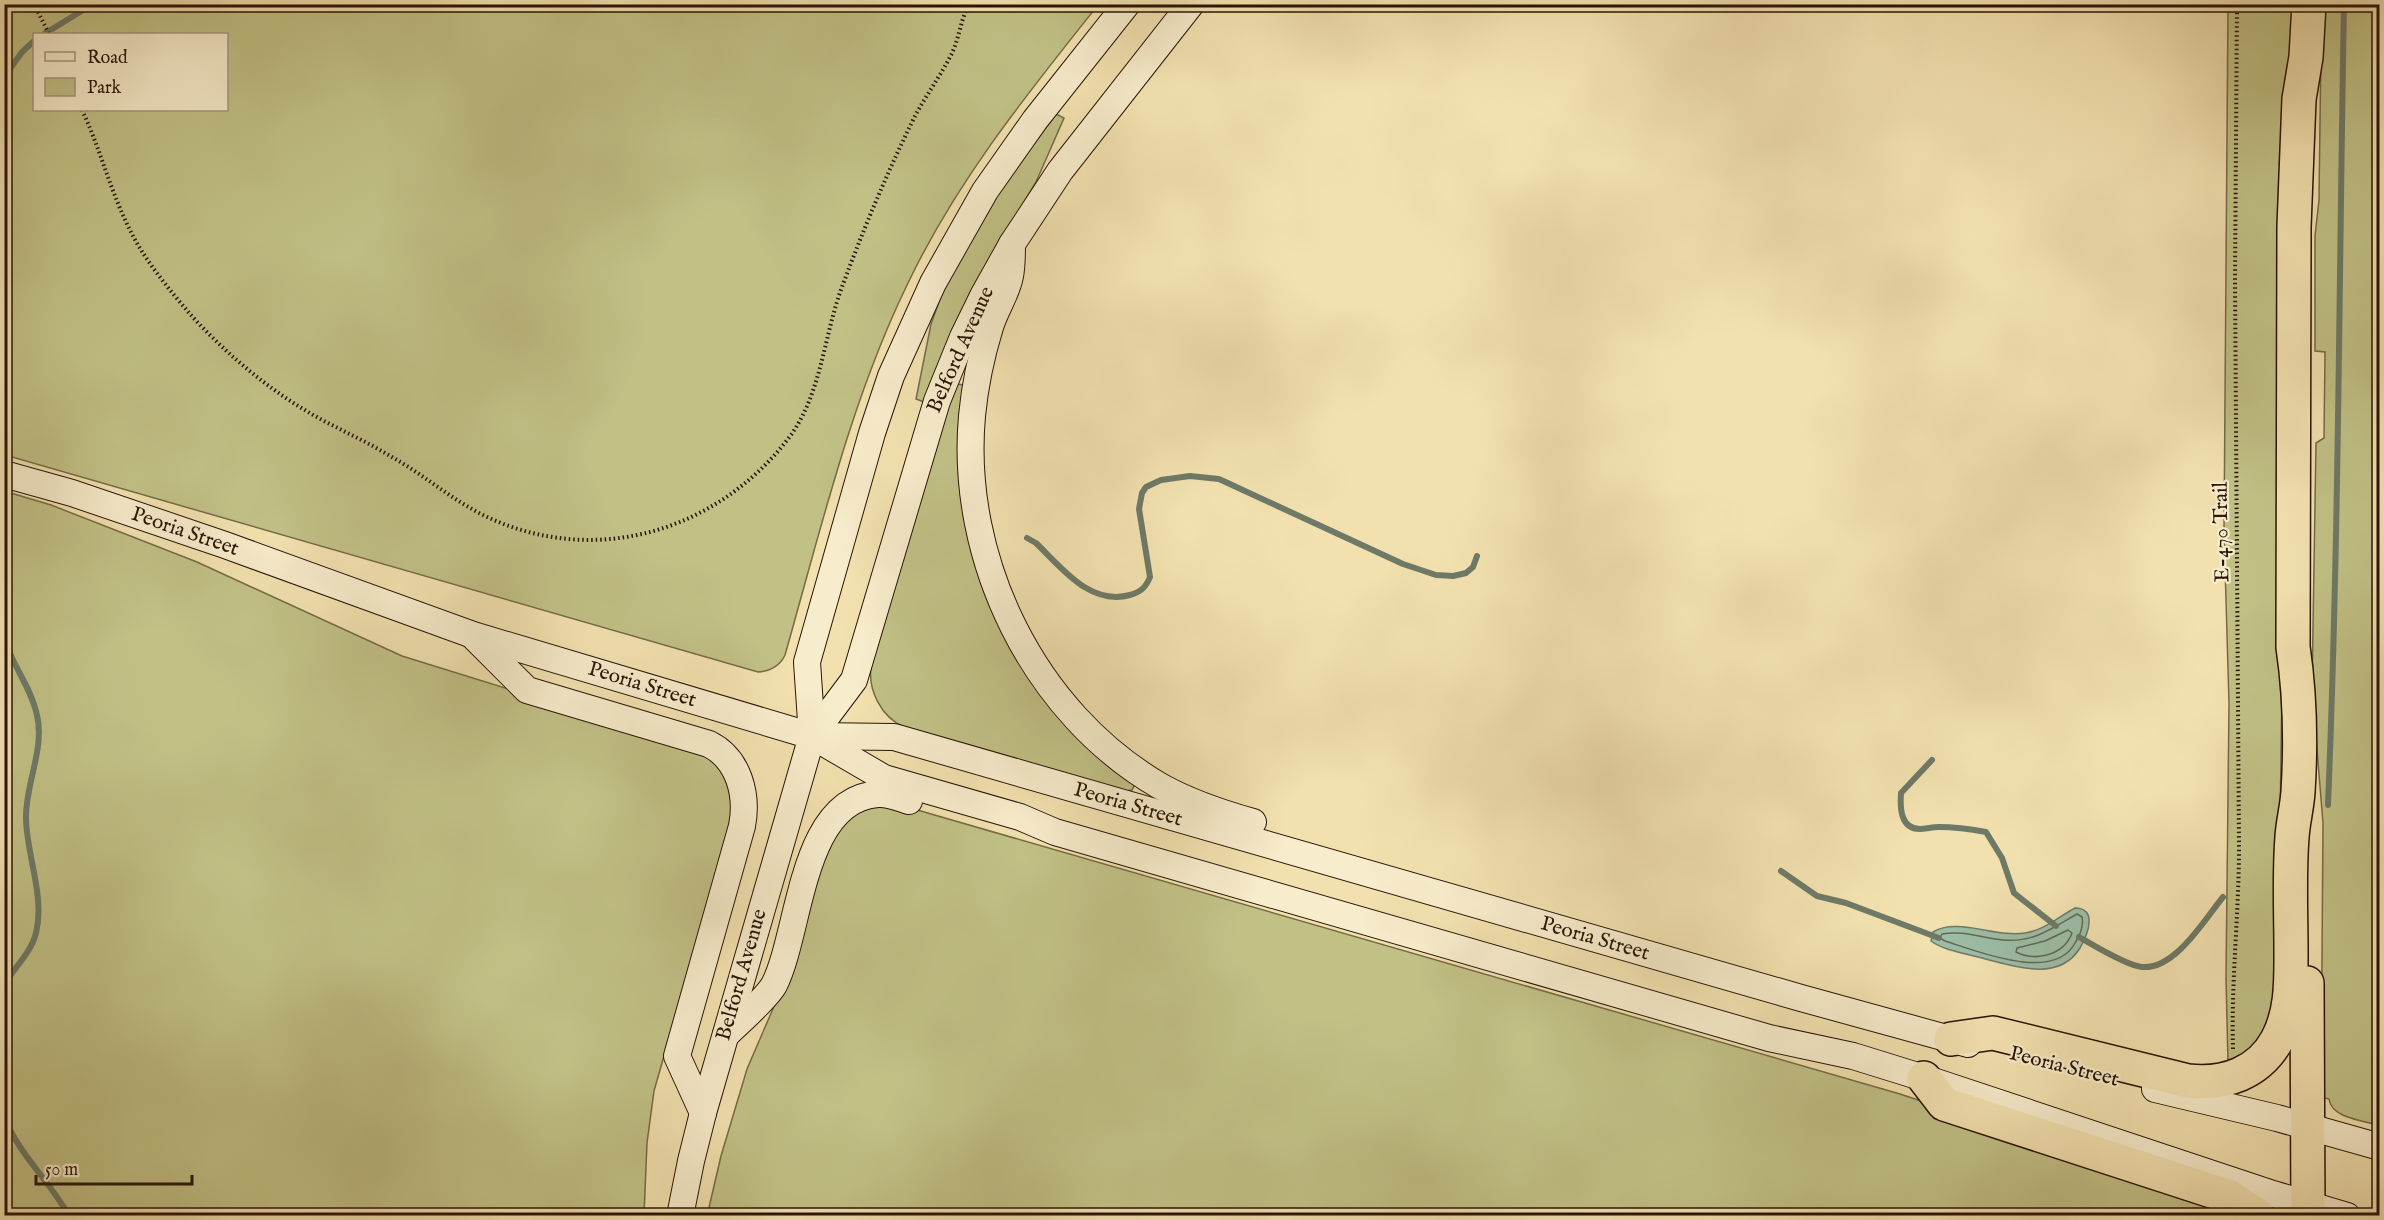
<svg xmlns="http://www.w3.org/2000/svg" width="2384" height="1220" viewBox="0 0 2384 1220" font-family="'IM FELL English',serif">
	<rect width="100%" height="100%" fill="#f2e1af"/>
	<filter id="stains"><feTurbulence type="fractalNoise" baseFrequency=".00333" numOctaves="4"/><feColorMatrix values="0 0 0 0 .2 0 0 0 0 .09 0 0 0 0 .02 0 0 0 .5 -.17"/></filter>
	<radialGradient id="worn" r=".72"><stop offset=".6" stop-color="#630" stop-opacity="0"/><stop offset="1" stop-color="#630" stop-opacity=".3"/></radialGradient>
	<g fill="#c1c186" stroke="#756a46" stroke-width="1.5" fill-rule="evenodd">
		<path d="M4,5L5,4L1098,5C1028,93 958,179 909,281C851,399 821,529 785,655C780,666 771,671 758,672L5,455ZM226,34V110H34V34Z"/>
		<polygon points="2228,5 2292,5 2280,824 2283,1003 2242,1062 2238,1056 2228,1062 2226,978 2229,703 2224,532"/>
		<path d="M2324,5H2379V1125C2364,1121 2331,1118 2329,1099L2321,1097L2323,823L2312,689L2316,443L2324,438L2325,352L2315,351V236L2319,200L2321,45Z"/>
		<polygon points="1056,114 1064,118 1036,182 986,265 946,347 924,402 916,399 931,324 944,288 1001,189"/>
		<path d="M957,384L963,385L981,574L1135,784L1132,790L1126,791L904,727C881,717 868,690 871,667L945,414Z"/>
		<polygon points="4,491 51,505 197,562 402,656 682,743 718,763 733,797 731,822 654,1091 647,1143 644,1215 5,1215"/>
		<polygon points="893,803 1900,1094 2100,1160 2243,1216 707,1216 721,1156 747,1069 794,960 830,838 859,809"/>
	</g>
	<path fill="#9cbea7" stroke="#6e7a67" stroke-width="1.5" d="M2075,908C2084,908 2090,913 2089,922C2089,930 2084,941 2080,948C2058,984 2010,965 1978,957C1963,953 1943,950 1931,941L1933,932C1957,917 1997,938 2025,933C2045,930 2058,917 2075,908Z"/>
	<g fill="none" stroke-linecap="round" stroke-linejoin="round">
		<g stroke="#626956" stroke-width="1.5">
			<path d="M2077,914L2082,917C2084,926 2080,935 2075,943C2054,983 1977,951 1945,941L1940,938L1942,934C1962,930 1983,938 2003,940C2033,943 2053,928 2077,914Z"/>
			<path d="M2068,930L2072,933C2064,955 2036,962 2016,952L2017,948L2045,941Z"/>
		</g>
		<g stroke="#6e7a67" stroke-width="6">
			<polyline points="44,34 93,4"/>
			<polyline points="4,77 22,52 34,41"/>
			<path d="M1027,538L1036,543C1062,568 1090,606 1130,595C1141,592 1146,587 1150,577L1139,509L1142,493L1146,487L1161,480L1190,476L1219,479L1403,564L1436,575L1453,576L1466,573L1473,567L1477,556"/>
			<path d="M4,638C12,665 31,687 37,715C45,750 25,784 26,819C27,857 45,896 36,933C31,953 15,967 4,984"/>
			<path d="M1932,760L1901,793C1900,807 1900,829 1920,829C1926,829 1932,827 1939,827C1955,827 1970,829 1986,832L2002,858L2014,893L2056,926"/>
			<path d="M2328,805C2339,538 2339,271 2344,4"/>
			<polyline points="1781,871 1817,896 1846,903 1939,938"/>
			<path d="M2079,937C2093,945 2127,966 2142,967C2175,970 2205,919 2223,897"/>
			<path d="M4,1116C18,1154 50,1181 69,1216"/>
		</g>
		<defs>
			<g id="secondary">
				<path d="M1012,244C1012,255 1012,266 1010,276C1007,293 995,310 990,327C981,356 975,385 972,416C959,560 1034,713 1160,786C1190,803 1221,813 1253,822"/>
				<polyline points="4,474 72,493 225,545 473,635 812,736 884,778 1020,817 1055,832 1769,1038 1853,1056 1924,1078 2273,1194 2347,1216"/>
				<path d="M475,638L527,690L709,744C739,759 748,795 742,826L677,1056L703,1113"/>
				<polyline points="812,736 854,680 937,401 963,337 984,294 1012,244 1060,171 1191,4"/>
				<polyline points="815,736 894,737 1801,998 1968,1044"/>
				<path d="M726,1035C738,1023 766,999 774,985C801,932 800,799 878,794C888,793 899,798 909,801"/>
				<polyline points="2155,1089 2277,1118 2380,1147"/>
				<polyline points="680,1216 691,1161 703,1113 812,736 807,662 872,433 891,376 933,283 985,191 1035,120 1127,4"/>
			</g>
			<g id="highway">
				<polyline points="2307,983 2308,1216"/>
				<path d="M1951,1039L1993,1033L2188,1081C2225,1085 2259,1073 2277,1040C2292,1012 2291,981 2291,951C2291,913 2289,875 2292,837C2293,822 2297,807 2298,792C2301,744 2300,694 2293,647L2294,227L2299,99L2306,57L2309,4"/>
				<polyline points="1924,1078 1944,1104 2230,1197 2258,1216"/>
			</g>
		</defs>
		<use href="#secondary" stroke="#291406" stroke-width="28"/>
		<use href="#highway" stroke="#291406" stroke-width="36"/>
		<g stroke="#291406" stroke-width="4" stroke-dasharray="1.5 3" stroke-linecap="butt">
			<polyline points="34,4 49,34"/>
			<path d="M82,110C100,148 110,190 129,228C143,258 168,288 190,314C226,354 269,390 315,416C340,430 366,441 390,456C423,474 452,500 485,516C594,568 716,532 788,439C822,394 823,338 842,287C863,230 887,173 914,118C925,97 939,78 950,57C959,41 960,21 969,4"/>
			<path d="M2233,1049C2231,981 2239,915 2239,847L2235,280L2237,4"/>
		</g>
		<use href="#secondary" stroke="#f7eccb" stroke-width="26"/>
		<use href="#highway" stroke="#f2e1af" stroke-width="33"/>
	</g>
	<g text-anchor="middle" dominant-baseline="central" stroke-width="4.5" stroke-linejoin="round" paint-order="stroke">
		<g font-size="21" fill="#291406" stroke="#f7eccb">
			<text transform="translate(961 350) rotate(-66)">Belford Avenue</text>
			<text transform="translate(185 532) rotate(19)">Peoria Street</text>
			<text transform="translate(2222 532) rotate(-91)">E-470 Trail</text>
			<text transform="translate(642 685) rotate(17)">Peoria Street</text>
			<text transform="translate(1128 805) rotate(16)">Peoria Street</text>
			<text transform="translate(1595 939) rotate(16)">Peoria Street</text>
			<text transform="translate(742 975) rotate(-74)">Belford Avenue</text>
			<text transform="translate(2064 1067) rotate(14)">Peoria Street</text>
		</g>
	</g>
	<rect width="2384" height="1220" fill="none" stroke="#f2e1af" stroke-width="24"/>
	<rect x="6" y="6" width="2372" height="1208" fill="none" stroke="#291406" stroke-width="3"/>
	<rect x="12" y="12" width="2360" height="1196" fill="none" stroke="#291406" stroke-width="1.5"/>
	<rect x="33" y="33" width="195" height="78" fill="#f7eccb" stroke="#a5967c" stroke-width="1.5"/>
	<rect x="45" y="52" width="30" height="9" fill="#f7eccb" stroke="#a5967c" stroke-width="1.5"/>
	<text x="87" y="63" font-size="18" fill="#291406">Road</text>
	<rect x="45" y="78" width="30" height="18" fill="#c1c186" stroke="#a5967c" stroke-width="1.5"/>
	<text x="87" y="93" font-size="18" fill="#291406">Park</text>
	<path d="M36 1175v9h156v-9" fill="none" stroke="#291406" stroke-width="3"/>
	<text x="45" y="1175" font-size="18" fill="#291406" stroke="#f7eccb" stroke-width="4.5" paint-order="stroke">50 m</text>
	<rect width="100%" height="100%" filter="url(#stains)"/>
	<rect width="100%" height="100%" fill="url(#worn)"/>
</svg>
